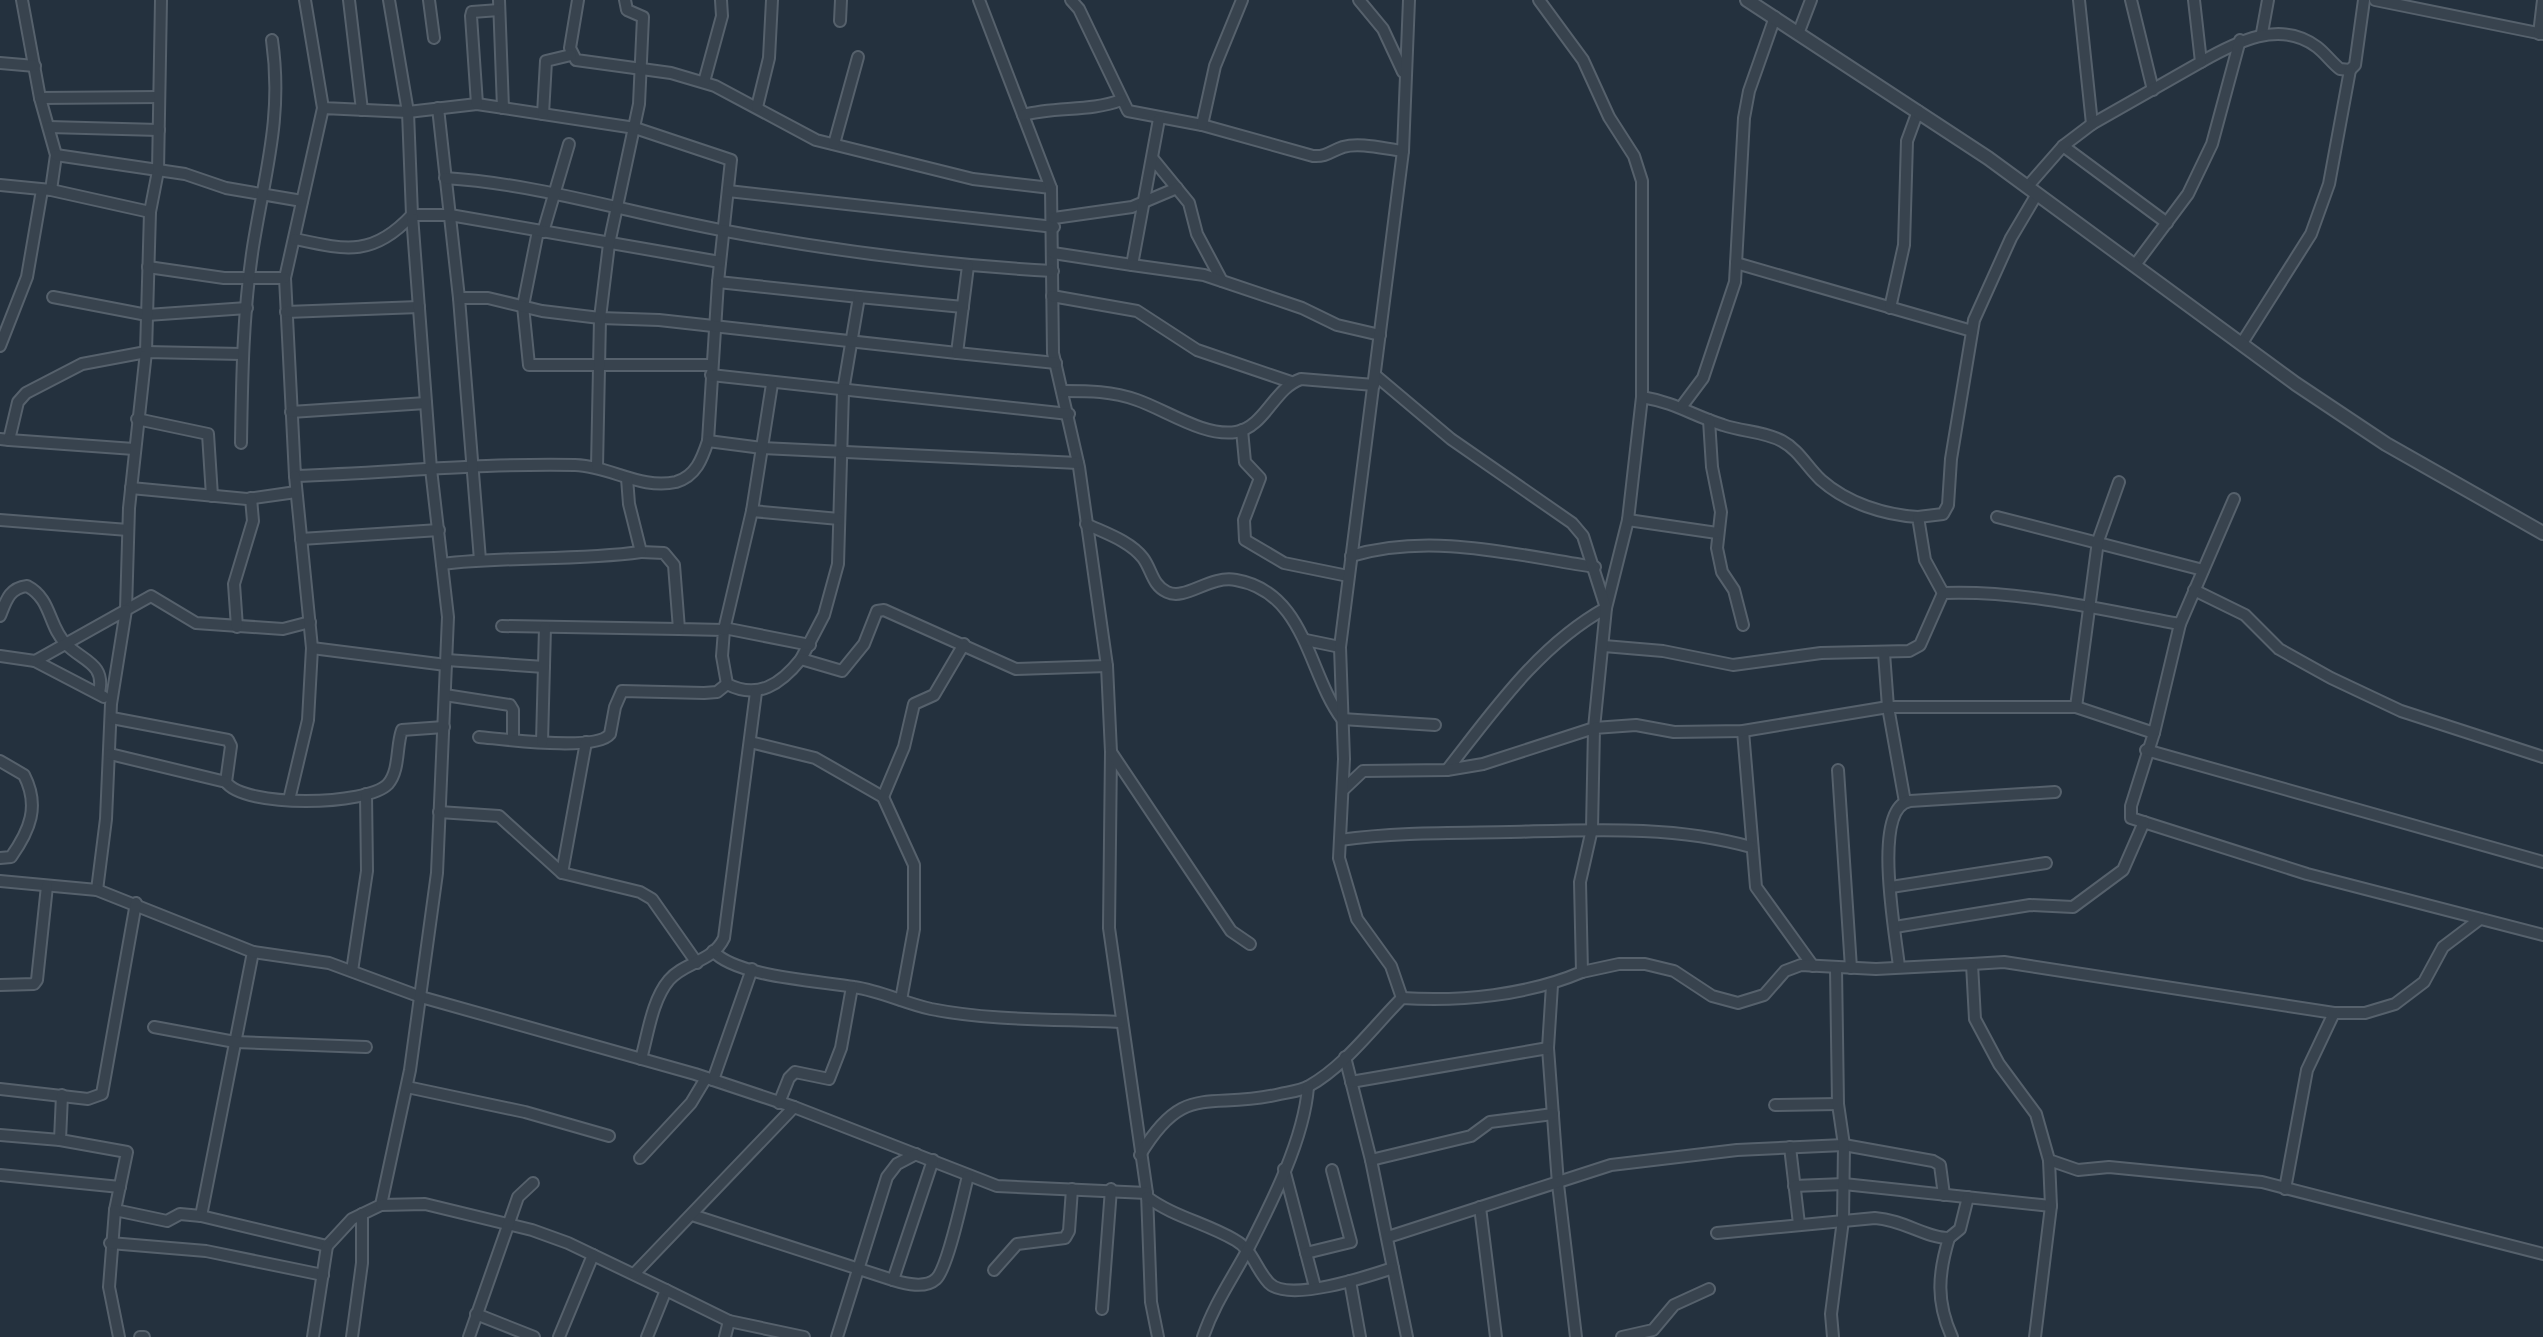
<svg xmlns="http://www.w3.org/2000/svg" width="2543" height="1337" viewBox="0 0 2543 1337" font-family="'Alegreya Sans',sans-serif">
	<rect width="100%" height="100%" fill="#24313e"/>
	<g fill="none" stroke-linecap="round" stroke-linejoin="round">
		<defs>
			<g id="minor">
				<polyline points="22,0 40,98 56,155 51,190"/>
				<path d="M305,0L323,108L285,278L295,476C389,473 481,463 575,465C610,466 641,490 676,482C696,476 702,459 708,441L718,282L731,160L635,128L477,104L408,112L323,108"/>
				<polyline points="349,0 362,110"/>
				<polyline points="429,0 434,38"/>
				<polyline points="499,0 503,108"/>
				<polyline points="578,0 570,48 576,60 671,73 715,86 816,140 973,179 1051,188"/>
				<polyline points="979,0 1051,188 1053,353 1079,467 1107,666 1111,752 1109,928 1147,1193 1151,1302 1158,1337"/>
				<path d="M1071,0L1079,9L1128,111L1202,125L1313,156C1327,157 1331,151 1343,147C1360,142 1385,149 1403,151"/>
				<polyline points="1359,0 1383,29 1403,72"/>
				<polyline points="2079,0 2092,124"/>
				<polyline points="2131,0 2153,90"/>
				<polyline points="2375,0 2543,34"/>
				<polyline points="840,21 841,0"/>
				<polyline points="2262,33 2268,0"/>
				<polyline points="1798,34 1811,0"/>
				<polyline points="2539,34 2543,0"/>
				<path d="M2201,62C2236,42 2280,19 2317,47C2325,53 2332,63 2340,69L2350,70L2355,65L2364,0"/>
				<polyline points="0,63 35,66"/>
				<polyline points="704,82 722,16 721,0"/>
				<polyline points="40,98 159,97"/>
				<polyline points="477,104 471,16 472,12 499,10"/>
				<polyline points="757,107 769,58 772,0"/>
				<polyline points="438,108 459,298 480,560"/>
				<polyline points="543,114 546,61 571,55"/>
				<path d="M1023,115C1056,106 1090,112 1121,100"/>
				<polyline points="1202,125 1215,66 1242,0"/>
				<polyline points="49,127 159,130"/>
				<polyline points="834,144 858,57"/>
				<polyline points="2063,146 2167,223"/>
				<polyline points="56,155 185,174 226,188 302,201"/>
				<polyline points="1153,159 1189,203 1197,234 1222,281"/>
				<path d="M445,178C540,184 633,214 726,231C834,251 944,265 1053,271"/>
				<polyline points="0,185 51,190 150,212"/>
				<polyline points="2028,186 2063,146 2092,124 2201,62 2194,0"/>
				<polyline points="728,191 1054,227"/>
				<polyline points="1054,218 1132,207 1177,188"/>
				<polyline points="538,231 523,306 529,365 712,365"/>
				<polyline points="543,232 569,144"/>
				<path d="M295,239C346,250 373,257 412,215H450L720,262"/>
				<polyline points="1053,253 1132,265 1159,119"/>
				<polyline points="1736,263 1972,331"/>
				<polyline points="1132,265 1204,275 1302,308 1337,325 1380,335"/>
				<polyline points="2135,265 2188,194 2212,144 2240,40"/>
				<polyline points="148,267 224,278 285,278"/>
				<polyline points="718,282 859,297 843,391 838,564 824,615 801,659"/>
				<polyline points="1052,296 1137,311 1197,350 1291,382"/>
				<polyline points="53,297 147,315 247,308"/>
				<polyline points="859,297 963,307"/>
				<polyline points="459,298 488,298 542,311 600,318 659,320 957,353 968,266"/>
				<polyline points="1890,308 1904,245 1907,141 1918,111"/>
				<polyline points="286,312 419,307"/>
				<polyline points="2242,343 2311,234 2329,184 2350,70"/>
				<polyline points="0,346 27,277 42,190"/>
				<polyline points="957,353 1056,363"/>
				<polyline points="711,375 1069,414"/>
				<path d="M1063,391C1089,391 1112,391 1137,400C1166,410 1204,437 1236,432C1265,427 1274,388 1301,379L1374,385"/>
				<path d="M1642,397C1677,403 1691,415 1723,425C1743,432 1763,431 1782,441C1799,450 1807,467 1821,480C1847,503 1884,515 1918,517L1925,560L1943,593"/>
				<polyline points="1682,406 1703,378 1735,282 1744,118 1749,91 1775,17"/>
				<polyline points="291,412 426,403"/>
				<polyline points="137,419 208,434 212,496"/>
				<polyline points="1709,420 1712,467 1721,512 1717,548 1722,572 1734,590 1743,625"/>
				<polyline points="1242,430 1245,462 1260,478 1244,520 1245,540 1284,563 1348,576"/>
				<polyline points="0,439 9,440 18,402 26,393 82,364 146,352 242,354"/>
				<polyline points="9,440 134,449"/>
				<polyline points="708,441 762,448 1078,463"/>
				<path d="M241,443C242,377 243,312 253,247C265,172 283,117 272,40"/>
				<polyline points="597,467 600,318 609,244 639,104 643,17 627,10 625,0"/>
				<path d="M627,478L629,504L641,552L664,553L674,565L679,629L724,630L722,656L727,684C758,700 781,684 801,659L842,671L864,644L877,611L884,610L1016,669L1107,666"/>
				<polyline points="131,488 247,499 296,492"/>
				<polyline points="752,511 839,519"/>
				<polyline points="1918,517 1943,514 1948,505 1951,459 1974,320 2011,238 2037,194"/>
				<polyline points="1997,517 2203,570"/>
				<polyline points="0,520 128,530"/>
				<polyline points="1628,520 1717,533"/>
				<path d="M1086,524C1105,533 1130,541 1143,558C1152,570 1152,585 1167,592C1186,601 1209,575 1236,580C1306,592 1308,674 1342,719L1435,725"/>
				<polyline points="301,539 439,530"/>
				<path d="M1351,556C1431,532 1515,555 1595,567"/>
				<path d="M442,564C508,556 574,561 641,552"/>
				<polyline points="2194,590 2245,615 2279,649 2331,678 2401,711 2543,757"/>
				<polyline points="126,610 129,508 146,352 150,212 158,171 161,0"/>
				<polyline points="126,610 151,596 196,623 283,629 310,622"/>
				<path d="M0,616C6,601 9,588 27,586C52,599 48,626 66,644C82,661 106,663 99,693"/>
				<polyline points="502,626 679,629"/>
				<polyline points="237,627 234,584 253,521 251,498"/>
				<polyline points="724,628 810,645"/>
				<polyline points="724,630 752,511 772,384"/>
				<polyline points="1306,640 1340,647"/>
				<path d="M1604,646L1663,651L1733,665L1821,653L1909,651L1920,645L1943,593C2024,590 2101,610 2180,624"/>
				<polyline points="312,648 446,665"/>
				<polyline points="1884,653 1888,707 1905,802"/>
				<polyline points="0,656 35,661 104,697"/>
				<polyline points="447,660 544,667"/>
				<polyline points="35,661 126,610 111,704 106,819 97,890"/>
				<polyline points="445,695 510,705 513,710 513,740"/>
				<polyline points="2076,707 2098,541 2119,482"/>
				<path d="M112,718L228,740L231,746L226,782C244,808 367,806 388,784C400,770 396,746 402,730L444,727"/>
				<polyline points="1743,731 1756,887 1813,966"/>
				<polyline points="2154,733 2131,806 2131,818 2307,874 2543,935"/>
				<path d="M479,737C503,739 596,752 610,734L615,707L622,691L704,693L717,692L727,684"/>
				<polyline points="542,742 545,627"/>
				<polyline points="750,742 815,758 883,797 914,865 914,929 901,1000"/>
				<polyline points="2146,750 2543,862"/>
				<polyline points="1111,752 1231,931 1250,944"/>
				<polyline points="110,754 226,782"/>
				<path d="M0,761L24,775C40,806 30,830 11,857L0,858"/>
				<path d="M1447,770C1494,710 1539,645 1606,608L1628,520L1642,397V181L1634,156L1609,117L1583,60L1539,0"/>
				<polyline points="1838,770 1851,968"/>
				<polyline points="1344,789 1363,771 1447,770 1483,764 1594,728 1606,608 1583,536 1572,523 1451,439 1375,375"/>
				<polyline points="883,797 904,747 914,704 934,695 964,644"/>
				<polyline points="289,800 308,720 312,648 295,476"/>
				<polyline points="439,812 499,816 562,873 640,892 652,899 697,963"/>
				<path d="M1340,840C1396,832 1453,833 1510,832C1590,830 1673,825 1751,847"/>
				<polyline points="562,873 586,742"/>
				<polyline points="0,881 97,890 253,952 201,1216"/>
				<polyline points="1891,887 2046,863"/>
				<polyline points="1895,927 2030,905 2073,907 2123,870 2144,822"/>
				<path d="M713,951C736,977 820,981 854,987C881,991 904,1003 931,1009C992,1021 1057,1019 1120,1022"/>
				<polyline points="253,952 329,963 421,997 695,1074 794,1107 997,1186 1147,1193"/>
				<polyline points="1972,964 2004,962 2334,1013"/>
				<path d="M1899,967C1896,936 1871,807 1910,801L2055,792"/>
				<polyline points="352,971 367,871 366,794"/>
				<polyline points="1582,972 1619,964 1645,964 1674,971 1712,996 1738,1003 1764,995 1785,971 1801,965 1876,969 1972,964 1975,1019 1999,1064 2036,1114 2049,1160 2078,1170 2109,1167 2262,1182 2543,1254"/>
				<polyline points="0,985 34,984 37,980 47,886"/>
				<polyline points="1552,985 1548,1048 1558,1184 1576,1337"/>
				<polyline points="1402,998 1391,966 1357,919 1339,858 1344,759 1340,647 1403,151 1409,0"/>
				<polyline points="154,1027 235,1042 366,1047"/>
				<polyline points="1345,1057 1371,1160 1407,1337"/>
				<path d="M641,1059C648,1034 652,1000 669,980C684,962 713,962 724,938L756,692"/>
				<polyline points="713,1080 752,969"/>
				<polyline points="1351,1082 1548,1048"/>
				<polyline points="407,1087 525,1112 609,1136"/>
				<polyline points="0,1089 88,1099 102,1094 136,903"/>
				<polyline points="62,1095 60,1140 127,1152 115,1210 167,1221 180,1214 201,1216 327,1246 352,1219 381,1205 410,1070 437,873 448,617 431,469 412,215 408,112 389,0"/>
				<polyline points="779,1103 789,1078 795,1072 829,1079 841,1048 852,987"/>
				<polyline points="1775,1105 1838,1104"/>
				<polyline points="0,1135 60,1140"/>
				<polyline points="1844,1145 1933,1161 1940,1165 1944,1195"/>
				<polyline points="1790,1147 1799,1224"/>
				<path d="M1140,1155C1185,1080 1208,1111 1280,1094C1289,1092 1301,1091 1309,1086C1345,1066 1374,1026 1402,998C1461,1002 1528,995 1582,972L1580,882L1592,829L1594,728L1636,725L1674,732L1743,731L1888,707H2076L2154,733L2180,624L2234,499"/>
				<polyline points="640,1158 691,1103 706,1078"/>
				<polyline points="1371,1160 1471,1136 1490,1122 1553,1114"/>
				<polyline points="1284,1169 1315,1287"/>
				<polyline points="0,1175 120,1187"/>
				<polyline points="1794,1186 1844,1184 2051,1206"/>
				<polyline points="2285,1189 2307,1070 2334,1013 2365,1013 2395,1004 2424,982 2443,947 2480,919"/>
				<path d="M1147,1197C1174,1217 1206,1223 1235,1240C1253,1250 1255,1268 1269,1283C1288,1303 1369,1276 1393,1268"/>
				<polyline points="381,1205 425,1204 532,1230 568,1243 666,1290 647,1337"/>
				<polyline points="1480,1207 1496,1337"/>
				<polyline points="115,1210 109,1287 119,1337"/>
				<path d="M692,1215L893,1280C906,1284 925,1289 936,1279C948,1268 963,1195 968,1176"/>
				<path d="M1717,1233L1875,1218C1904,1220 1926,1238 1949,1238L1960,1229L1968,1197"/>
				<polyline points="1388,1237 1611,1165 1737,1150 1844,1145"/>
				<path d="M1949,1238C1938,1274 1936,1302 1952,1337"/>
				<polyline points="110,1243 206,1251 323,1275"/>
				<polyline points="1306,1253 1351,1242 1332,1170"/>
				<polyline points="994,1270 1017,1244 1065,1238 1069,1231 1072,1189"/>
				<polyline points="634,1274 794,1107"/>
				<polyline points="893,1280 933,1160"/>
				<polyline points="1350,1281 1360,1337"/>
				<polyline points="666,1290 729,1321"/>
				<polyline points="1102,1309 1111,1189"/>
				<polyline points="476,1314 534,1337"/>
				<polyline points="140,1337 144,1337"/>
				<polyline points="313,1337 327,1246"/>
				<polyline points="352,1337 362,1263 362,1214"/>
				<polyline points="469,1337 518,1197 533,1183"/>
				<polyline points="559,1337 593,1255"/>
				<polyline points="725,1337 729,1321 804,1337"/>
				<polyline points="837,1337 887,1177 897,1164 916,1154"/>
				<path d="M1203,1337C1214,1304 1232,1279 1248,1249C1272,1202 1304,1139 1308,1087"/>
				<polyline points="1622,1337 1653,1330 1674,1305 1709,1289"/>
				<polyline points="1833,1337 1831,1314 1843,1220 1844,1145 1838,1104 1836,968"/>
				<polyline points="2035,1337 2051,1206 2049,1160"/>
			</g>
			<polyline id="tertiary" points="1747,0 1988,158 2296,384 2386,444 2543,533"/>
		</defs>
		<use href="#minor" stroke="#56616c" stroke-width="14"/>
		<use href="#tertiary" stroke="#56616c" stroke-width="16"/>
		<use href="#minor" stroke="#38434e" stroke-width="10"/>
		<use href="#tertiary" stroke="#38434e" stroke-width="12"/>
	</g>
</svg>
